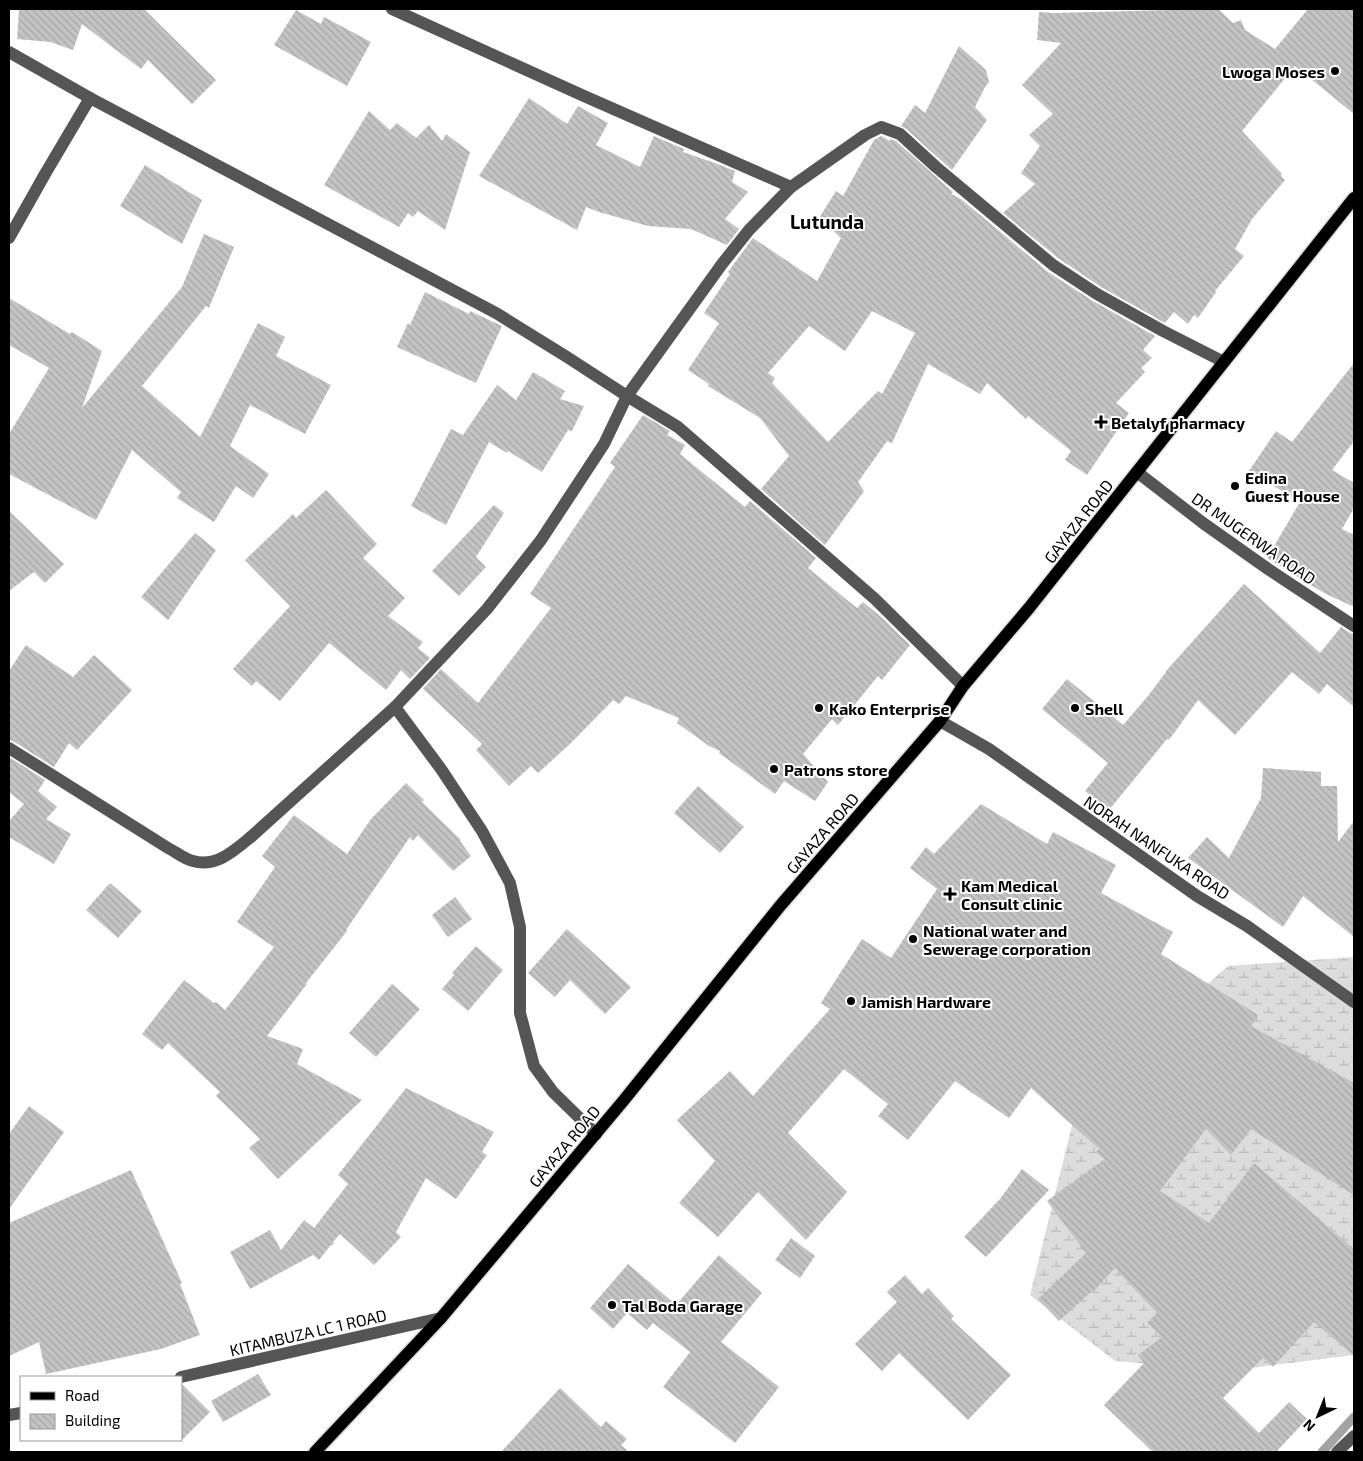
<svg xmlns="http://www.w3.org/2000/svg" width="1363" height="1461" viewBox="0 0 1363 1461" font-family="'Exo 2',sans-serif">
	<defs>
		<pattern id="wetland-marsh" width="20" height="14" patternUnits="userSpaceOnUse" patternTransform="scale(1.25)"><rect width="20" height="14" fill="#dcdcdc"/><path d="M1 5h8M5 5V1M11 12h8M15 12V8" fill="none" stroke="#bbb"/></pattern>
		<pattern id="building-back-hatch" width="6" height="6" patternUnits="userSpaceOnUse" patternTransform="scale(1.25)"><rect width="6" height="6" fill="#c4c4c4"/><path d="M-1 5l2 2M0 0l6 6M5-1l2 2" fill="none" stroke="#a7a7a7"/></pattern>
	</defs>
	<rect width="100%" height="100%" fill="#fff"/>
	<polygon fill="url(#wetland-marsh)" points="1354,957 1354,1355 1227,1371 1115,1361 1030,1295 1079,1097 1228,966"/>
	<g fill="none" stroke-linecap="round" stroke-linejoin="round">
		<polyline stroke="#a3a3a3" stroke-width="9" points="1322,1452 1354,1417"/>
	</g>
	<g fill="url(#building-back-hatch)" fill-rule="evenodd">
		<polygon points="19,9 144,9 216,80 192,104 148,60 141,69 82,24 73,50 50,42 17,39"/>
		<polygon points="1167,9 1218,9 1233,23 1241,20 1245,30 1275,49 1308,9 1354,9 1354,114 1295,66 1242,131 1282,174 1281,176 1285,180 1252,219 1235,249 1244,256 1215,291 1216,292 1198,318 1194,315 1188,324 1174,312 1165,323 1101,287 1058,258 1003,213 1035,184 1021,173 1040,146 1029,135 1053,114 1022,85 1061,43 1037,40 1039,12 1054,13 1170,10"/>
		<polygon points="296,10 321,24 324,17 371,42 347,86 274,45"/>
		<polygon points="959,46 986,70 989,82 985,87 975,107 987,120 952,170 905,128 901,126 915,105 925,113"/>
		<polygon points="529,98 567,124 578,106 608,123 596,145 640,167 654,136 684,149 683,152 715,163 735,171 732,182 748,192 725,219 739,229 727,245 691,229 648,226 599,212 586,207 577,230 479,176"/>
		<polygon points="369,111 390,130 397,123 416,138 429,125 442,141 446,134 470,152 445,230 418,211 413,217 408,213 399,227 324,185"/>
		<path d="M881,136L890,141L891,139L896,141L953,192L951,194L961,199L1048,272L1093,301L1155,336L1143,350L1152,358L1141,368L1145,372L1116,403L1129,413L1087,475L1065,460L1071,451L1028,416L1026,419L987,383L980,394L928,364L892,443L887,441L858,482L864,491L825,545L761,489L789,456L760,418L708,386L709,384L688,370L719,323L704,313L730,274L728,272L753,238L817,281L841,238L819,218L836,191L843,196L874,140ZM872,311L915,333L882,394L878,391L828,442L772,383L775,378L768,373L809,326L845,351Z"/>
		<polygon points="145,165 202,200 182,244 120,206"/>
		<polygon points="204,234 234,247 209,308 206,306 142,386 200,437 258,323 285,337 276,356 331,385 305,434 250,405 230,446 269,474 253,498 236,486 214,522 177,498 181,492 132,450 96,520 9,474 9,434 49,368 9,345 9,298 70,334 72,332 102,351 82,408 182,287"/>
		<polygon points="425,292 469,314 470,311 502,326 476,383 397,347 408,323 410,325"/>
		<polygon points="1354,363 1354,441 1332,470 1354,483 1354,508 1342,529 1354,535 1354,607 1324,593 1267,558 1300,502 1249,471 1276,431 1292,442"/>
		<polygon points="533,372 565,391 560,399 584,406 572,431 568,430 542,472 508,451 507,453 489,442 446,525 411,506 451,429 463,435 497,385 516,400"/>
		<polygon points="643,415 670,431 667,435 685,445 680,454 745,507 750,501 816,558 808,568 857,608 863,602 880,616 910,645 882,680 878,676 838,725 832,719 803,754 828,782 815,801 784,781 775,794 719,753 720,751 709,746 677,723 679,718 626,696 619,704 613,700 571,743 538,773 531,766 509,786 476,750 482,744 423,689 441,669 478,703 551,608 530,594 615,467 610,463"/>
		<polygon points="326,490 377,544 363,558 405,598 388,616 423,642 418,648 430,658 410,679 401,670 386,690 329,643 280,701 256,681 252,686 233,669 290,606 245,560 293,514 296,518"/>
		<polygon points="494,505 504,513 476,557 486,567 459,596 432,571"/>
		<polygon points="9,511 64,564 45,583 34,572 9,591"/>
		<polygon points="195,533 216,550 168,620 141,597"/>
		<polygon points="1244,584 1320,653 1341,627 1350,633 1354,634 1354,707 1327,684 1319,694 1292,672 1235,735 1198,700 1169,740 1167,739 1109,810 1085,791 1108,763 1042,709 1067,679 1123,725 1148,696 1166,672 1166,671"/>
		<polygon points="26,645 73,677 94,655 132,690 77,750 69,743 54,767 13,741 9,740 9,671"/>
		<polygon points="9,757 45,780 38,791 57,807 46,819 71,834 54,864 9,837 9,821 24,804 9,792"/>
		<polygon points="1263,768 1321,772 1321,786 1337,786 1338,842 1354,821 1354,937 1303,896 1283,927 1188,858 1207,837 1229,858 1261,798"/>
		<polygon points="406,783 424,800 422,802 461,840 460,841 471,856 453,871 418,835 413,841 410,837 346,930 347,931 306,983 307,984 267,1036 303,1049 297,1064 362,1100 278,1179 249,1148 260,1139 216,1096 220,1092 168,1043 162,1050 142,1034 184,980 214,1003 216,1002 225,1010 274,947 237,922 275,867 262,856 294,815 347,854 371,819"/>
		<polygon points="698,786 744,827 720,853 674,813"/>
		<polygon points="981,804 1047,844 1053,832 1116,865 1101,893 1173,932 1161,954 1258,1015 1251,1026 1354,1083 1354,1195 1251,1129 1231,1155 1206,1129 1160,1191 1209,1223 1254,1163 1354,1249 1354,1356 1314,1322 1273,1367 1263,1358 1223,1398 1259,1433 1289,1402 1307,1419 1277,1451 1278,1452 1153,1452 1104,1405 1144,1363 1138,1355 1162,1337 1147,1323 1157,1313 1115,1268 1094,1291 1093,1290 1059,1321 1038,1299 1086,1253 1047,1201 1105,1159 1096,1152 1099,1149 1031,1088 1009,1118 955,1081 908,1140 878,1116 888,1104 844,1069 788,1133 847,1192 806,1240 758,1192 718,1237 679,1203 715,1161 677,1120 730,1071 753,1096 830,1009 821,1003 862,939 891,958 937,889 910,868 926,847 934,854"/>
		<polygon points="110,883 142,911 118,938 86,910"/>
		<polygon points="455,897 472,919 448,937 432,915"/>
		<polygon points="567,929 631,987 605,1014 570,980 555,997 528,973"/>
		<polygon points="476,946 503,970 468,1011 442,989 454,975 452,973"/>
		<polygon points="392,984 420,1009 376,1057 349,1033"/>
		<polygon points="406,1088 494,1132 482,1152 487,1155 456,1199 426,1178 396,1232 401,1237 374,1265 340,1234 333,1242 334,1244 330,1246 319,1260 313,1255 250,1289 230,1252 270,1230 281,1250 304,1220 314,1228 348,1184 338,1175"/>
		<polygon points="29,1106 64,1132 9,1209 9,1134"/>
		<polygon points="1022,1169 1049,1190 986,1257 964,1237 1000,1199"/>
		<polygon points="131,1170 182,1283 180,1284 200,1335 161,1349 46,1374 39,1342 9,1356 9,1223"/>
		<polygon points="791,1238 815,1256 800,1278 775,1260"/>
		<polygon points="719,1255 762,1293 721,1342 779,1387 735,1443 663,1387 690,1352 653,1323 647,1330 627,1313 613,1329 590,1308 628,1264 676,1305"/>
		<polygon points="905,1275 922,1294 928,1288 954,1316 951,1319 1011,1375 968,1420 899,1353 882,1371 855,1344 897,1302 887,1292"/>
		<polygon points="258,1374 271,1395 223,1422 211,1401"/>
		<polygon points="181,1385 183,1385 210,1412 181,1441"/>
		<polygon points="560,1388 601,1427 606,1421 627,1439 621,1445 629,1452 501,1452"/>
	</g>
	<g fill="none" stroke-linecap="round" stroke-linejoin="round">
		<defs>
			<polyline id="major" points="315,1452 441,1318 624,1100 780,906 940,721 963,686 1029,608 1354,198"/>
		</defs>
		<use href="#major" stroke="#dbdbdb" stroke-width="15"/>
		<g stroke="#555" stroke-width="12">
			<polyline points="392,9 584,96 791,187"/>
			<polyline points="9,52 90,98 496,313 567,357 627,396 678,427 875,599 963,686"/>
			<polyline points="9,238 45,174 90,98"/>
			<polyline points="1137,472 1203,523 1268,569 1354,626"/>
			<polyline points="395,707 441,769 482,831 510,883 520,927 520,1013 534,1066 553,1092 596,1134"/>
			<polyline points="940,721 989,749 1197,896 1247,926 1354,1002"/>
			<path d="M9,748L168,848C176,852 184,859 193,861C216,868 235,850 252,836L395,707L487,609L541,540L604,444L627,396L722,264L749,230L791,187L865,135L881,127L900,134L936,167L1053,265L1097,294L1163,331L1224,362"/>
			<polyline points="181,1377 441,1318"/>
			<polyline points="9,1415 21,1413"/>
			<polyline points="1337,1452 1354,1436"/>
		</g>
		<use href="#major" stroke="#000" stroke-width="12"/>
	</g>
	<g fill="#000" stroke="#fff" stroke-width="2">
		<circle cx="1335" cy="71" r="5"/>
		<path d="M1098.5 414.5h5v5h5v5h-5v5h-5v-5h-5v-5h5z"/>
		<circle cx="1235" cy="486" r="5"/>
		<circle cx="819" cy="708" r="5"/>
		<circle cx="1075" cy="708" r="5"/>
		<circle cx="774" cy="769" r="5"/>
		<path d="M947.5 886.5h5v5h5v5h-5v5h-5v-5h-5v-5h5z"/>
		<circle cx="913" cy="939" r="5"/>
		<circle cx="851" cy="1001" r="5"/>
		<circle cx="612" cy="1305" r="5"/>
	</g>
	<g text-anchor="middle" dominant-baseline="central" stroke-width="4" stroke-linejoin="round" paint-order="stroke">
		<g font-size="16" font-weight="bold" fill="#000" stroke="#fff" text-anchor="start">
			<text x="1325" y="71" text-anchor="end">Lwoga Moses</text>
			<text x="1111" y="422">Betalyf pharmacy</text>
			<text x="1245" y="477">Edina<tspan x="1245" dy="18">Guest House</tspan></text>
			<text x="829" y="708">Kako Enterprise</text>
			<text x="1085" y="708">Shell</text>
			<text x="784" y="769">Patrons store</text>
			<text x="961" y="885">Kam Medical<tspan x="961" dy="18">Consult clinic</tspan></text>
			<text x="923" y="930">National water and<tspan x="923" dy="18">Sewerage corporation</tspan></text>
			<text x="861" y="1001">Jamish Hardware</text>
			<text x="622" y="1305">Tal Boda Garage</text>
		</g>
		<g font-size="16" fill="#000" stroke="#fff">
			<text transform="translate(1078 521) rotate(-52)">GAYAZA ROAD</text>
			<text transform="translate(1254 538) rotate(35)">DR MUGERWA ROAD</text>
			<text transform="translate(822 833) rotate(-49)">GAYAZA ROAD</text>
			<text transform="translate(1157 847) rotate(34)">NORAH NANFUKA ROAD</text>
			<text transform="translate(564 1146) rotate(-50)">GAYAZA ROAD</text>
			<text transform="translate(308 1332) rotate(-13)">KITAMBUZA LC 1 ROAD</text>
		</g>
		<g font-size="19" font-weight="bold" fill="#000" stroke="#fff">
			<text x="827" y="221">Lutunda</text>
		</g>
	</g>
	<rect width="1363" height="1461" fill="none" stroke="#000000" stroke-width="20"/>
	<rect x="20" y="1376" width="162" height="65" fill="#ffffff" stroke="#999999"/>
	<rect x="30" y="1392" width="25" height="8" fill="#000000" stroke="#999999"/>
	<text x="65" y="1401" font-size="15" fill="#000000">Road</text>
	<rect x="30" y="1414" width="25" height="15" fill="url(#building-back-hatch)" stroke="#999999"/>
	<text x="65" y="1426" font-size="15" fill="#000000">Building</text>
	<g transform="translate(1318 1416) rotate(223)" stroke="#ffffff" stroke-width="4" paint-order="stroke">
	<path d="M0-4L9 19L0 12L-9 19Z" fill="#000000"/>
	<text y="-8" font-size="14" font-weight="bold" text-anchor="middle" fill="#000000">N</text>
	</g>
</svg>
